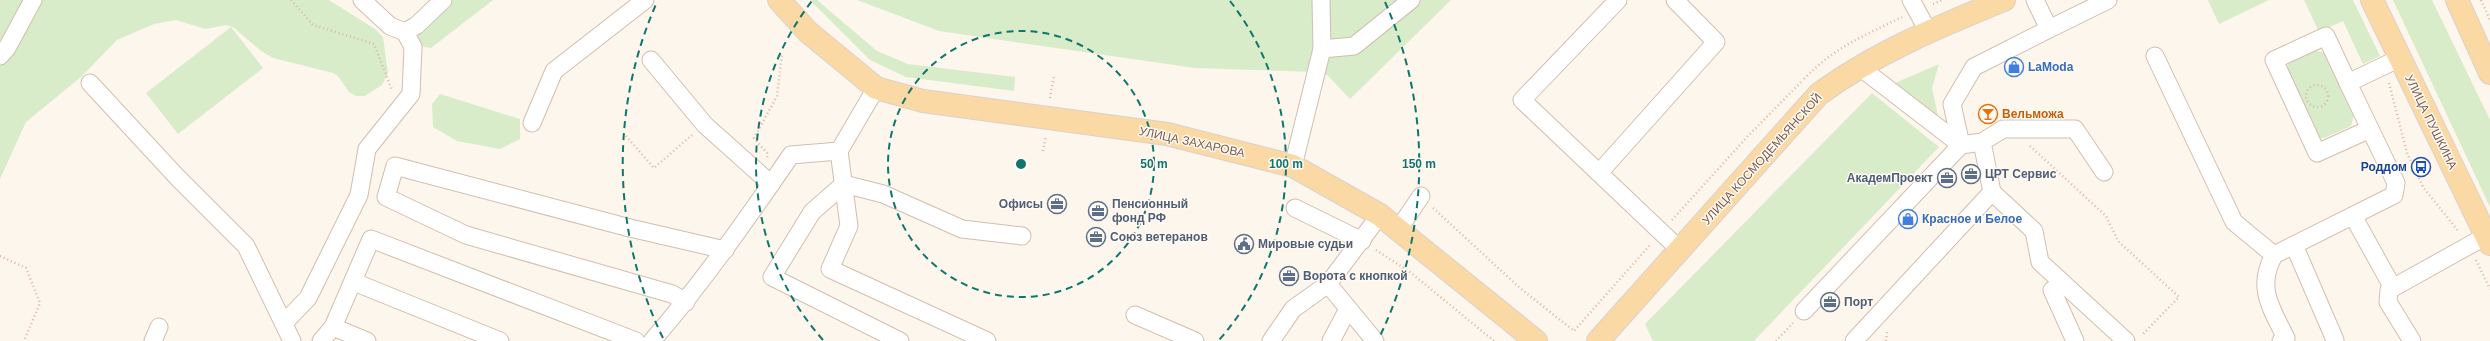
<svg xmlns="http://www.w3.org/2000/svg" width="2490" height="341" viewBox="0 0 2490 341" font-family="Arial,sans-serif">
	<rect width="100%" height="100%" fill="#fdf6ec"/>
	<g fill="#d8ecc9">
		<polygon points="0,0 329,0 375,29 383,37 388,73 382,85 365,96 356,96 349,92 338,76 333,73 273,58 261,51 233,27 226,25 206,29 176,20 154,24 117,40 81,77 26,122 0,179"/>
		<polygon points="449,0 493,0 431,48 420,46 412,33"/>
		<polygon points="810,0 817,0 877,51 908,64 1015,77 1014,91 906,77 870,60"/>
		<polygon points="857,0 1451,0 1350,99 1327,75 1316,72 1195,68 939,31"/>
		<polygon points="2208,0 2269,0 2219,24"/>
		<polygon points="2304,0 2353,0 2380,56 2363,64 2343,21 2319,32"/>
		<polygon points="2393,0 2432,0 2490,120 2490,207"/>
		<polygon points="231,27 263,68 178,134 146,93"/>
		<polygon points="2316,51 2326,53 2354,115 2351,126 2324,138 2314,137 2285,77 2288,64"/>
		<polygon points="1939,64 1932,88 1938,116 1895,83"/>
		<polygon points="1872,93 1939,147 1754,341 1653,341 1645,324"/>
		<polygon points="440,94 520,119 520,139 500,149 457,141 433,127 432,104"/>
	</g>
	<g fill="none" stroke-linecap="round" stroke-linejoin="round">
		<defs>
			<g id="minor">
				<polyline points="362,0 390,26 405,32 417,25 443,0"/>
				<polyline points="1618,0 1522,100 1680,250"/>
				<polyline points="1911,0 1928,31"/>
				<polyline points="2049,29 2108,0"/>
				<polyline points="1322,49 1354,46 1411,0"/>
				<polyline points="0,56 7,48 33,0"/>
				<polyline points="2155,56 2234,222 2274,255 2394,195 2396,183 2348,83 2400,58"/>
				<polyline points="651,60 705,125 771,184"/>
				<polyline points="1861,68 1961,145"/>
				<polyline points="90,83 177,177 246,246 292,341"/>
				<polyline points="2348,83 2326,36 2274,60 2317,153 2370,129"/>
				<polyline points="532,123 554,71 645,0"/>
				<polyline points="1961,145 1952,104 1974,67 2049,29 2035,0"/>
				<polyline points="839,151 849,226 830,269 987,341"/>
				<polyline points="1293,166 1322,49 1321,0"/>
				<polyline points="1599,173 1716,42 1675,0"/>
				<polyline points="1992,192 2034,231 2040,262 2126,341"/>
				<polyline points="1295,208 1362,241"/>
				<polyline points="2353,216 2393,288"/>
				<polyline points="1398,230 1421,196"/>
				<polyline points="2294,245 2335,340"/>
				<path d="M2274,255C2256,287 2271,308 2286,338L2281,341"/>
				<polyline points="354,282 500,341"/>
				<polyline points="2052,290 2075,341"/>
				<polyline points="686,302 672,294 466,235 386,197 395,166 630,228 725,250"/>
				<polyline points="1804,311 1961,145 1982,142 2003,129 2075,129 2104,172"/>
				<polyline points="1135,315 1195,341"/>
				<polyline points="284,323 308,298 359,195 367,149 411,94 413,47 405,32"/>
				<polyline points="333,327 367,341"/>
				<polyline points="153,341 159,327"/>
				<polyline points="321,341 333,327 371,239 636,341"/>
				<path d="M652,341C703,282 747,219 791,155L839,151L876,88"/>
				<polyline points="900,341 772,277 812,212 844,184 883,194 962,229 1022,236"/>
				<polyline points="1271,341 1293,309 1328,284"/>
				<polyline points="1331,341 1348,309"/>
				<polyline points="1375,341 1328,284 1380,215"/>
				<polyline points="1854,341 1992,192 1982,142"/>
				<polyline points="2412,341 2388,302 2389,290 2486,236"/>
			</g>
			<g id="major">
				<polyline points="779,0 808,32 876,88 923,101 1167,134 1293,166 1380,215 1536,341"/>
				<polyline points="2372,0 2490,244"/>
				<polyline points="2457,0 2490,73"/>
				<path d="M1598,341L1819,94C1875,53 1940,26 2004,0"/>
			</g>
		</defs>
		<use href="#minor" stroke="#d1beb0" stroke-width="19"/>
		<use href="#major" stroke="#dad1cd" stroke-width="24"/>
		<g stroke="#d9b8a5" stroke-width="2.5" stroke-dasharray="1 3" stroke-linecap="butt">
			<polyline points="291,0 313,25 374,44 392,90"/>
			<polyline points="2481,0 2490,20"/>
			<polyline points="1933,4 1943,0"/>
			<path d="M1804,79C1836,46 1862,37 1902,17"/>
			<polyline points="2389,83 2407,153 2423,187 2459,232"/>
			<circle cx="2317" cy="96" r="11"/>
			<polyline points="1050,98 1054,76"/>
			<polyline points="626,136 654,168 692,135"/>
			<polyline points="2030,146 2106,216 2118,241 2179,297 2142,335"/>
			<polyline points="1043,151 1046,136"/>
			<polyline points="767,157 768,154 754,138 777,96 782,54"/>
			<polyline points="1433,208 1520,288 1574,331 1650,245"/>
			<polyline points="1672,220 1747,137 1801,82"/>
			<polyline points="1376,250 1410,272 1494,341"/>
			<polyline points="0,256 26,268 40,303 24,341"/>
			<polyline points="2476,260 2490,289"/>
			<polyline points="1776,341 1793,323"/>
			<polyline points="1886,341 1887,332"/>
		</g>
		<use href="#minor" stroke="#fff" stroke-width="17"/>
		<use href="#major" stroke="#fbd9a5" stroke-width="22"/>
	</g>
	<g fill="none" stroke="#0f766e" stroke-width="2" stroke-dasharray="7 5">
		<circle cx="1021" cy="164" r="133"/>
		<path d="M823 340A265 265 0 0 1 812 1M1230 1A265 265 0 0 1 1219 340"/>
		<path d="M663 338A398 398 0 0 1 657 2M1385 2A398 398 0 0 1 1379 338"/>
	</g>
	<defs>
		<symbol id="shop-ring" viewBox="-11 -11 22 22"><circle r="9.5" fill="#fffaf3" stroke="#3f7fe0" stroke-width="1.5"/><path d="M-5-2.5h2.3a2.7 3.5 0 0 1 5.4 0H5L5.5 6h-11ZM-1.5-2.5h3a1.5 2.3 0 0 0-3 0Z" fill="#3f7fe0"/></symbol>
		<symbol id="bar-ring" viewBox="-11 -11 22 22"><circle r="9.5" fill="#fffaf3" stroke="#e8710a" stroke-width="1.5"/><path d="M-6-5H6L.8 .8V4.5H3.5V6h-7V4.5H-.8V.8Z" fill="#e8710a"/></symbol>
		<symbol id="bus-ring" viewBox="-11 -11 22 22"><circle r="9.5" fill="#fffaf3" stroke="#1a4fb4" stroke-width="1.5"/><path d="M-5-6H5V4H4V6H2V4H-2V6H-4V4H-5ZM-3.5-4V0h7V-4ZM-3.5 1.2v1.5H-2V1.2ZM2 1.2v1.5H3.5V1.2Z" fill="#1a4fb4"/></symbol>
		<symbol id="office-ring" viewBox="-11 -11 22 22"><circle r="9.5" fill="#fffaf3" stroke="#5c6f8a" stroke-width="1.5"/><path d="M-6-3h4V-5.5h4V-3h4V5H-6ZM-1-4.5V-3h2v-1.5ZM-6 0V1H6V0Z" fill="#5c6f8a"/></symbol>
		<symbol id="civic-ring" viewBox="-11 -11 22 22"><circle r="9.5" fill="#fffaf3" stroke="#5c6f8a" stroke-width="1.5"/><path d="M-.6-6.5H3V-4.5H.6V-3L4-1V1h2V6H-6V1h2V-1L-.6-3ZM-1.2 2.5V6h2.4V2.5Z" fill="#5c6f8a"/></symbol>
	</defs>
	<g fill-rule="evenodd">
		<use href="#shop-ring" x="2003" y="56" width="22" height="22"/>
		<use href="#bar-ring" x="1977" y="103" width="22" height="22"/>
		<use href="#bus-ring" x="2410" y="156" width="22" height="22"/>
		<use href="#office-ring" x="1960" y="163" width="22" height="22"/>
		<use href="#office-ring" x="1936" y="167" width="22" height="22"/>
		<use href="#office-ring" x="1046" y="193" width="22" height="22"/>
		<use href="#office-ring" x="1087" y="200" width="22" height="22"/>
		<use href="#shop-ring" x="1897" y="208" width="22" height="22"/>
		<use href="#office-ring" x="1085" y="226" width="22" height="22"/>
		<use href="#civic-ring" x="1233" y="233" width="22" height="22"/>
		<use href="#office-ring" x="1278" y="265" width="22" height="22"/>
		<use href="#office-ring" x="1819" y="291" width="22" height="22"/>
	</g>
	<g text-anchor="middle" dominant-baseline="central" stroke-width="3" stroke-linejoin="round" paint-order="stroke">
		<g font-size="12" font-weight="bold" fill="#366cbe" stroke="#fffaf3" text-anchor="start">
			<text x="2028" y="67">LaModa</text>
			<text x="1922" y="219">Красное и Белое</text>
		</g>
		<g font-size="12" font-weight="bold" fill="#c56008" stroke="#fffaf3" text-anchor="start">
			<text x="2002" y="114">Вельможа</text>
		</g>
		<g font-size="12" fill="#7a5c4d" stroke="#fffaf3">
			<text transform="translate(2431 122) rotate(64)">УЛИЦА ПУШКИНА</text>
			<text transform="translate(1192 142) rotate(12)">УЛИЦА ЗАХАРОВА</text>
			<text transform="translate(1762 159) rotate(-48)">УЛИЦА КОСМОДЕМЬЯНСКОЙ</text>
		</g>
		<g font-size="12" font-weight="bold" fill="#164399" stroke="#fffaf3" text-anchor="end">
			<text x="2407" y="167">Роддом</text>
		</g>
		<g font-size="12" font-weight="bold" fill="#4e5e75" stroke="#fffaf3" text-anchor="start">
			<text x="1985" y="174">ЦРТ Сервис</text>
			<text x="1933" y="178" text-anchor="end">АкадемПроект</text>
			<text x="1043" y="204" text-anchor="end">Офисы</text>
			<text x="1112" y="204">Пенсионный<tspan x="1112" dy="14">фонд РФ</tspan></text>
			<text x="1110" y="237">Союз ветеранов</text>
			<text x="1258" y="244">Мировые судьи</text>
			<text x="1303" y="276">Ворота с кнопкой</text>
			<text x="1844" y="302">Порт</text>
		</g>
	</g>
	<circle cx="1021" cy="164" r="6" fill="#0f766e" stroke="#fffaf3" stroke-width="2"/>
	<g font-size="12" text-anchor="middle" font-weight="bold" fill="#0f766e" stroke="#fffaf3" stroke-width="3" stroke-linejoin="round" paint-order="stroke">
		<text x="1154" y="168">50 m</text>
		<text x="1286" y="168">100 m</text>
		<text x="1419" y="168">150 m</text>
	</g>
</svg>
